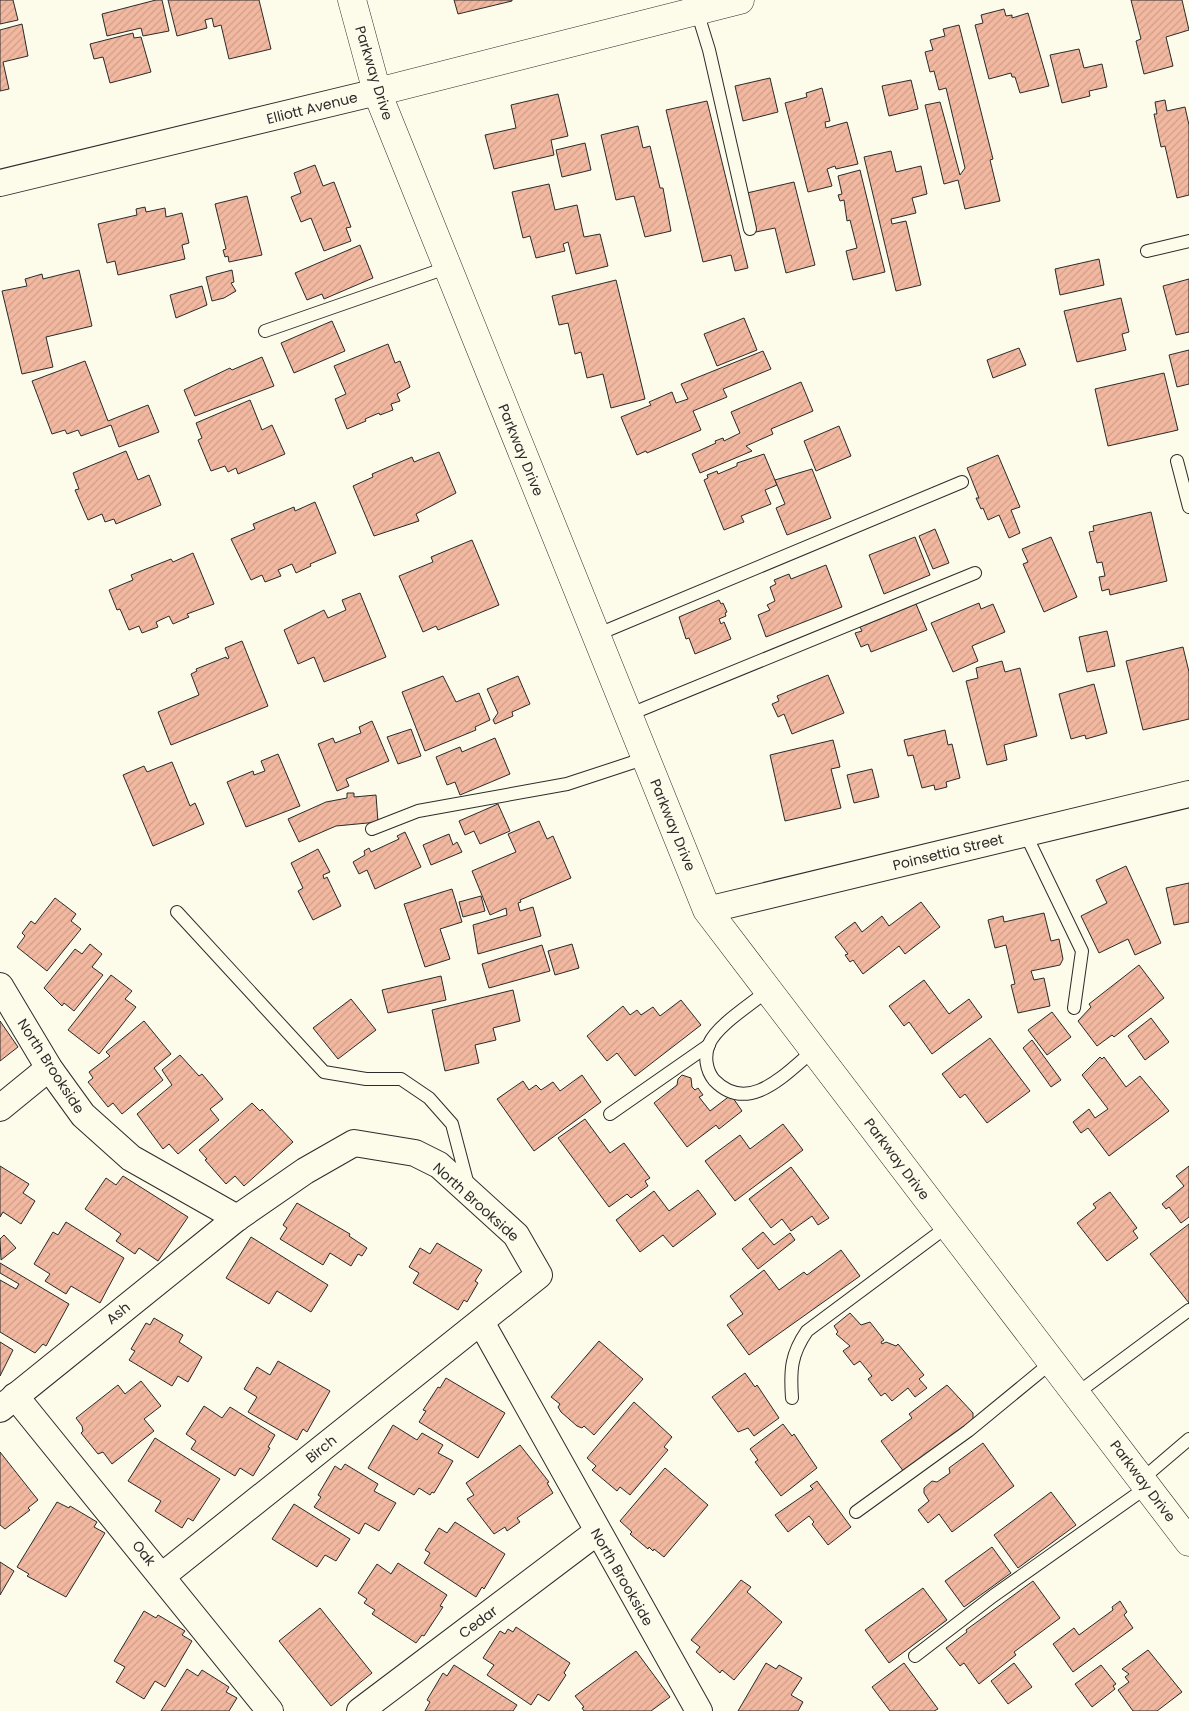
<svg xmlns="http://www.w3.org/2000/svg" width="1189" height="1711" viewBox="0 0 1189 1711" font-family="Poppins,sans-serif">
	<defs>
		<pattern id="building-hatch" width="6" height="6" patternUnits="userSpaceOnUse" patternTransform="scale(1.25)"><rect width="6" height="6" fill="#f2b8a0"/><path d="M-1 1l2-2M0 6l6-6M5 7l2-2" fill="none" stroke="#d09e8a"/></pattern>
	</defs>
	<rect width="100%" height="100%" fill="#fdfbea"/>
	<g fill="url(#building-hatch)" stroke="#2b2b2b">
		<polygon points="0,0 13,0 18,20 0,24"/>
		<polygon points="156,0 162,0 169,31 143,36 141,28 107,36 102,14"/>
		<polygon points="168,0 259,0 271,49 229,59 221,25 214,27 212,18 205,20 207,28 177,36"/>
		<polygon points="454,0 512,0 512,1 458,14"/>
		<polygon points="1131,0 1182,0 1189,30 1166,37 1173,66 1144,74 1136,41 1141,39"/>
		<polygon points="1004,9 1006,16 1012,15 1012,18 1028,13 1049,86 1020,93 1015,77 1012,77 1011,73 989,79 975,25 983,23 981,15"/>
		<polygon points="22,24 28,56 3,62 9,89 0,91 0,30"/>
		<polygon points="959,25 993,159 990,160 1000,201 965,209 958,180 944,184 925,105 940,102 960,175 965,168 946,88 939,90 934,71 930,72 925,52 933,50 930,40 945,36 943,29"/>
		<polygon points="133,33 134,38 141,37 151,72 110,83 103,57 94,59 90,44"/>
		<polygon points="1079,49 1084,68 1102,64 1107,87 1089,91 1090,96 1062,103 1050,55"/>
		<polygon points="770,78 778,112 743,121 735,86"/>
		<polygon points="911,80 918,109 889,116 882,86"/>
		<polygon points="822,88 830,121 825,122 826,128 847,122 858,164 836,169 835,166 827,169 832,186 808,192 785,103 807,97 806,93"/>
		<polygon points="558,94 568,136 551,140 554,155 494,169 485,135 516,128 511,105"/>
		<polygon points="1165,100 1167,111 1185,107 1189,125 1189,195 1177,198 1165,146 1161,147 1154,114 1157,114 1155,102"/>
		<polygon points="707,101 748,268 735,271 731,255 703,262 666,110"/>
		<polygon points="638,126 643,148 650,146 660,188 663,188 671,231 645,237 634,196 616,200 601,135"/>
		<polygon points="585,143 591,170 562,177 556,150"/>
		<polygon points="891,151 896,172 921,166 927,194 912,198 916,213 891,219 892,224 906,221 921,285 896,291 864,157"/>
		<polygon points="315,165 323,186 334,182 351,227 346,228 351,241 324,251 311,218 301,222 291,197 301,193 294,173"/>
		<polygon points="860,170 885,272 853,280 846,251 857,248 850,220 847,221 844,200 840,201 838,195 842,194 838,176"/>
		<polygon points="794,182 815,265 786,273 775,228 756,232 747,193"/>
		<polygon points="549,184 555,210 577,205 584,237 600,234 608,266 576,274 568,242 563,244 565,251 536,258 530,236 523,238 512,192"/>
		<polygon points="247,196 262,255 229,262 228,256 225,257 223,250 226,249 215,204"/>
		<polygon points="145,207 146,212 165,208 166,217 182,213 189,243 182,245 185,259 118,275 115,261 107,263 98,224 137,215 136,209"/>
		<polygon points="360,245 373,278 324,299 322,294 307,300 295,273"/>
		<polygon points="1099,259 1104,285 1060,295 1055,269"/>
		<polygon points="79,270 92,326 46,337 53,367 22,374 2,291 27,286 25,279 42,274 43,279"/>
		<polygon points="232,270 234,282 231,283 236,291 224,298 212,301 206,277"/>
		<polygon points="1189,279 1189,332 1176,335 1163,286"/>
		<polygon points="616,280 645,399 611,408 603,374 587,378 581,352 575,354 568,323 559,325 552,296"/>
		<polygon points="202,286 207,305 176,318 170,295"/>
		<polygon points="1121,298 1129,332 1122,334 1126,350 1077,362 1064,311"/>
		<polygon points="744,318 757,350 717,366 704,334"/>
		<polygon points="332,321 345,351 294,373 281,343"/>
		<polygon points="388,344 395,363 400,361 410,387 397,394 400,401 391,404 393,410 380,415 379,413 365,419 366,421 347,429 335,399 346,394 334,366"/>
		<polygon points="1019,348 1026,365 993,378 987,360"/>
		<polygon points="1189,350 1189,384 1177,387 1169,355"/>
		<polygon points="763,351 771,369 723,389 727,397 693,411 701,430 647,453 646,451 637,455 621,417 651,405 649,402 672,392 676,403 688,399 681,384"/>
		<polygon points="262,357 274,386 195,416 184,390 230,368 232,370"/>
		<polygon points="85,361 108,421 148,405 159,432 119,447 111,425 81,436 78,430 67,434 65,430 52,434 32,381"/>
		<polygon points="1164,373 1178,430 1108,446 1095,389"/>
		<polygon points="801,382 813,411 771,429 773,434 746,446 752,451 700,473 692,454 716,443 715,441 723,438 724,441 740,433 731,412"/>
		<polygon points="250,400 262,430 272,425 285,454 238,474 236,468 228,472 225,466 211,471 198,440 202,438 196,423"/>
		<polygon points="839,426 851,456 816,471 804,441"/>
		<polygon points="126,451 138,480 149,475 161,505 116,524 114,519 105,522 102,514 88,520 75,490 79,489 73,473"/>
		<polygon points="439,452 456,493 416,514 419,521 374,536 353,486 373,477 372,474 412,457 414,462"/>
		<polygon points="764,454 777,485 765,490 771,504 741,516 744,522 724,530 704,480 708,478 707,475 717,471 718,474 737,466 737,463"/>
		<polygon points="998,455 1020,507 1011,510 1020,533 1009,538 999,515 988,520 983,508 981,509 976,498 979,498 967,468"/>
		<polygon points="812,469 831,518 787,535 776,508 785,504 775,480"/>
		<polygon points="315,502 336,553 310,564 311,566 296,573 292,564 278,570 281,576 265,582 262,575 251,580 231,539 255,529 253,524 294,507 295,511"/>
		<polygon points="1151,512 1167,581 1110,595 1109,589 1102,591 1099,577 1105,576 1102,562 1097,563 1089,532 1094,531 1093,526"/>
		<polygon points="935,529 949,563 933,569 919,536"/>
		<polygon points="915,537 930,575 884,594 869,555"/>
		<polygon points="1051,537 1077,597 1044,612 1023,564 1028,562 1022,549"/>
		<polygon points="472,540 499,605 438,630 436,626 423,632 399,576 433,562 431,557"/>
		<polygon points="193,553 214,604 187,614 189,617 173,624 169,616 156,622 158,627 142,633 139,626 129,630 120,609 117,610 109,590 133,580 131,575 171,559 173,562"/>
		<polygon points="826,565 842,607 766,637 758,615 770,610 767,605 775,601 770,587 776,584 774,580 789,574 791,579"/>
		<polygon points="360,593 386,657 324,682 314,657 298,664 284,630 324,610 328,618 346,610 342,600"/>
		<polygon points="719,600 721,604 723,603 727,612 725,613 726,616 719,619 721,624 724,622 731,639 695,654 689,638 686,639 679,617"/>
		<polygon points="979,603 981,609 993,604 1005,632 972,646 978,661 953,672 931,623"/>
		<polygon points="916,604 927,630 871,652 868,644 861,647 855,633 862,631 860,627"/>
		<polygon points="1107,631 1115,666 1087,672 1079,637"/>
		<polygon points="242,641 268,706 171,745 158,712 199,695 191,674 197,671 196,669 226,657 227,659 229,658 225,648"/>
		<polygon points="1183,647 1189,672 1189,719 1143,730 1126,661"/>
		<polygon points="1002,661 1005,672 1020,668 1037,736 1004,745 1007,760 987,765 966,681 978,678 976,668"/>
		<polygon points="828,675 844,713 792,734 784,714 778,717 772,704 779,701 777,696"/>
		<polygon points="443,676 456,702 479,693 490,720 475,727 476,730 425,751 402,692"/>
		<polygon points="518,676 530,704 512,712 513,716 495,724 493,720 498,713 487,689"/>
		<polygon points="1094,684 1107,733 1086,739 1085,735 1071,739 1059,694"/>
		<polygon points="372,721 389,761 346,779 349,786 337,791 318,744 333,738 335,743 361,733 359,727"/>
		<polygon points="411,729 421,756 398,764 387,737"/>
		<polygon points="945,730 948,745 952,744 960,778 946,782 947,787 935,790 934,785 922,788 913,755 908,756 904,740"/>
		<polygon points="495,738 510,774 460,795 455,782 447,785 436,757 460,747 462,752"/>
		<polygon points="833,740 840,767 831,769 841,808 785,821 770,755"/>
		<polygon points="278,754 300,806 246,827 227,782 253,771 254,775 265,771 261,761"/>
		<polygon points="172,762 190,806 195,803 204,824 153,846 123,775 144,766 147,772"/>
		<polygon points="872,769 879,797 854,803 847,775"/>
		<polygon points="347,793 354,793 354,797 376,795 378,822 336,826 299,842 288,819 326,802 347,798"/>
		<polygon points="498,804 510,831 480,844 474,831 465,835 459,821"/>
		<polygon points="539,821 547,839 553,836 571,878 520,900 521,902 518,903 520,911 533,907 541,936 478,954 473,925 507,915 506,908 490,915 472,871 516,852 508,834"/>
		<polygon points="405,832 421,867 375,889 367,870 359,874 353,862 365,855 364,851 369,848 371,852 399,839 397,836"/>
		<polygon points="449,834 453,845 457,842 462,852 431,865 423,845"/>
		<polygon points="318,849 330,872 323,875 324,879 327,877 341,906 313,920 298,891 303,888 291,863"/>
		<polygon points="1126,866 1161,943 1135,955 1128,939 1099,953 1081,916 1107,903 1096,880"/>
		<polygon points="1189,883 1189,922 1174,925 1166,888"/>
		<polygon points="452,889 462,922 440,929 450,959 425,967 404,904"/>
		<polygon points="481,896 485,911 463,917 459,902"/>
		<polygon points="55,898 76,914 71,921 81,929 47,971 17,947 25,936 22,933 31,921 35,924"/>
		<polygon points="921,902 940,927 905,954 899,946 863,974 853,960 850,962 845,955 848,954 835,937 855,922 862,932 882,916 889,926"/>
		<polygon points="1044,913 1051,941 1059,939 1063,959 1060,965 1031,971 1034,980 1044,978 1050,1006 1018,1013 1011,985 1015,984 1006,945 995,948 988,920 1003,916 1004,922"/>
		<polygon points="90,944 102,954 92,967 103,975 74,1011 64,1003 62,1006 44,988 75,949 82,954"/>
		<polygon points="572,944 579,968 555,975 548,951"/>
		<polygon points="542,945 550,971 489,988 482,964"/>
		<polygon points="1139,965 1164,998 1114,1037 1112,1035 1097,1046 1078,1021 1091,1007 1089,1004"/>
		<polygon points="111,975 132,991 125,999 136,1007 99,1054 68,1030"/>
		<polygon points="441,976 446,1000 388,1013 382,990"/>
		<polygon points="924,980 949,1014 969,999 982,1017 932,1054 909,1022 904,1026 889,1006"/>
		<polygon points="513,990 520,1021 493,1028 496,1040 475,1045 479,1063 445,1071 432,1010"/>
		<polygon points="351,999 376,1030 338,1059 313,1028"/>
		<polygon points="681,1000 701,1025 635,1076 617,1053 607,1061 587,1036 623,1006 630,1015 637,1010 641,1015 653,1007 660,1016"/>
		<polygon points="1052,1012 1071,1037 1047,1055 1028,1030"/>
		<polygon points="1151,1018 1169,1042 1145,1060 1128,1036"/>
		<polygon points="0,1021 18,1047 0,1061"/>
		<polygon points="144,1021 171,1054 154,1068 163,1080 122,1114 113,1103 108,1107 88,1082 93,1078 89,1072 110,1056 106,1052"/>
		<polygon points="990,1038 1030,1091 987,1123 965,1094 960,1098 942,1074"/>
		<polygon points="1032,1040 1061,1080 1051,1087 1023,1048"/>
		<polygon points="180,1055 199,1076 202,1074 223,1099 210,1109 219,1120 178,1154 169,1144 163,1149 137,1114 172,1085 162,1070"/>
		<polygon points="1100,1057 1102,1059 1104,1057 1126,1087 1140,1076 1169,1111 1109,1156 1088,1128 1081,1133 1073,1122 1089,1109 1095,1118 1108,1109 1082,1075"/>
		<polygon points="582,1075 601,1102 534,1151 497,1099 523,1081 529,1090 536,1085 541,1090 553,1082 560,1091"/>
		<polygon points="682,1075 691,1078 692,1087 695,1090 698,1088 703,1095 699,1097 710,1111 731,1095 742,1111 719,1129 716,1125 687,1147 654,1103 677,1085 678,1079"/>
		<polygon points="252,1103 260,1111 262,1109 293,1142 244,1186 235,1176 226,1184 205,1160 207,1159 199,1150"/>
		<polygon points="585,1119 610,1153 624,1143 650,1178 645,1181 648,1186 631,1198 627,1194 609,1207 558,1138"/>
		<polygon points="783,1124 803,1150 735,1201 705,1161 740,1135 750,1149"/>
		<polygon points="0,1166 29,1184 23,1193 35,1201 21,1224 3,1212 0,1217"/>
		<polygon points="1189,1166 1189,1217 1181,1223 1169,1207 1166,1209 1162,1204 1184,1186 1176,1176"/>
		<polygon points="791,1167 829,1218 818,1225 812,1216 791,1231 782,1219 771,1228 749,1199"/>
		<polygon points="123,1176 188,1217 158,1261 139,1248 135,1254 116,1241 121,1234 85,1209 106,1178 116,1185"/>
		<polygon points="698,1190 716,1214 673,1247 663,1235 640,1252 616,1220 654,1191 669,1211"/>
		<polygon points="1110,1192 1137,1228 1133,1231 1138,1238 1107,1261 1077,1223 1096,1208 1093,1204"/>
		<polygon points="297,1203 350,1234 349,1236 367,1248 362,1256 358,1254 351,1266 330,1253 323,1265 280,1239 287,1228 283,1225"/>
		<polygon points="66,1222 124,1258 100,1303 71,1286 66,1294 45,1281 50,1274 34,1264 53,1232 58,1235"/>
		<polygon points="1189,1224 1189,1303 1150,1254"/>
		<polygon points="763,1232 774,1245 790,1233 795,1240 758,1269 742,1249"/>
		<polygon points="4,1235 16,1248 1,1260 0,1239"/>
		<polygon points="251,1237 328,1285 311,1312 277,1291 269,1304 226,1278"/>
		<polygon points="437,1243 482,1270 475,1281 478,1283 467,1302 464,1300 458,1310 413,1283 419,1273 409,1267 420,1248 430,1254"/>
		<polygon points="841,1250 860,1276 749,1355 727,1325 743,1314 730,1296 764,1270 779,1290 804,1272 807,1275"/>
		<polygon points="0,1263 69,1304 46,1346 43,1344 35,1353 0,1332 0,1280 16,1289 19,1284 0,1273"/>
		<polygon points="850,1313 861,1325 870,1322 884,1340 881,1342 882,1344 886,1342 896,1346 898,1344 924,1375 919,1379 927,1388 915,1397 908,1388 892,1401 885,1393 881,1396 868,1379 872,1376 860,1361 854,1365 843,1351 850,1346 836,1334 838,1332 834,1326"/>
		<polygon points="154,1318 183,1335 179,1342 202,1357 188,1382 178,1376 172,1386 129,1360 135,1351 131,1349 146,1323 150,1325"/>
		<polygon points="599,1341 643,1379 594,1435 584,1426 582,1428 577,1426 561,1412 558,1407 560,1404 551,1397"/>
		<polygon points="0,1342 13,1350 0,1376"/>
		<polygon points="278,1361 330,1391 307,1432 303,1429 297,1440 248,1412 257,1397 244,1389 257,1367 270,1375"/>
		<polygon points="745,1373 755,1387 757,1385 779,1418 754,1436 748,1428 738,1432 712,1397"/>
		<polygon points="446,1378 505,1413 478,1458 419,1422 426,1411 423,1410 438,1387 440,1388"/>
		<polygon points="141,1381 161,1406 144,1419 154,1431 112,1464 103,1452 98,1454 81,1433 83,1431 82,1426 76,1418 118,1385 125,1394"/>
		<polygon points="947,1385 973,1413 973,1420 904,1472 881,1441 912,1418 909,1414"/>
		<polygon points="634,1402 672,1437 664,1447 668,1450 630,1495 620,1487 617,1491 592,1470 596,1466 587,1458"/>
		<polygon points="204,1406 222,1418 230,1407 275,1435 268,1447 270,1448 253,1476 240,1468 235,1476 191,1449 196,1441 186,1434"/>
		<polygon points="783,1424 792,1436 794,1434 817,1468 781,1496 755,1462 758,1460 750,1449"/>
		<polygon points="393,1425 417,1440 422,1433 443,1445 438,1453 453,1461 434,1493 432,1492 430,1495 419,1488 414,1495 368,1468"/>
		<polygon points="155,1438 220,1479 193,1521 188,1518 182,1528 155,1511 161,1501 128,1481"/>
		<polygon points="983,1443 1014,1486 952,1532 939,1514 928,1523 918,1510 929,1501 924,1493 924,1488 932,1481 937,1482 950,1473 949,1468"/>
		<polygon points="520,1445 549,1482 547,1483 553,1493 517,1518 520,1522 507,1531 505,1527 494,1534 467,1499 474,1495 466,1483"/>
		<polygon points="0,1452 38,1500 28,1508 30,1510 5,1529 0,1525"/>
		<polygon points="345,1464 378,1484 374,1491 396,1503 379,1531 365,1523 359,1534 314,1507 321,1497 318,1495 335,1466 341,1470"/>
		<polygon points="665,1468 708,1505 664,1557 654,1549 653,1551 649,1547 648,1549 630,1534 632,1532 620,1521"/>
		<polygon points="817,1481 851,1527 828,1545 812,1524 814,1522 809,1516 788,1532 775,1515 813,1489 810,1486"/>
		<polygon points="1051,1492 1076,1525 1018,1568 994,1535"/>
		<polygon points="57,1502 69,1508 70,1506 97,1522 94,1527 105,1533 66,1597 27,1576 29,1574 17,1567"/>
		<polygon points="294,1504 350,1539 336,1561 325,1555 317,1567 272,1539"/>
		<polygon points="455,1522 505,1554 484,1589 482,1587 476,1597 424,1563 430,1553 425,1550 439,1528 447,1533"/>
		<polygon points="992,1547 1011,1573 964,1607 945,1581"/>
		<polygon points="0,1562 14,1571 0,1595"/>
		<polygon points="398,1563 447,1595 440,1606 443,1607 424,1636 422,1635 416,1643 372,1614 375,1610 364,1603 367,1599 358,1593 377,1564 391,1574"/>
		<polygon points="741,1580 751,1587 747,1592 782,1622 734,1680 722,1670 720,1673 696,1652 700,1647 691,1640"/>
		<polygon points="1033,1581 1060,1618 1014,1652 1016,1655 979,1684 964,1663 960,1666 946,1648 967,1632 966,1630"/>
		<polygon points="923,1588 947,1620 889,1663 865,1630"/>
		<polygon points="1120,1601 1127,1612 1124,1615 1133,1628 1073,1672 1053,1644 1074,1628 1079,1635 1113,1610 1112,1607"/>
		<polygon points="320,1608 372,1673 331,1706 279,1641"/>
		<polygon points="144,1611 156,1618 158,1615 185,1631 182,1635 192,1641 165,1687 155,1681 144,1699 116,1682 125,1667 114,1661"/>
		<polygon points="516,1627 570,1663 564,1673 566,1675 549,1701 538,1694 531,1705 487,1675 494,1665 483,1658 500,1631 505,1634 508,1629 513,1632"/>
		<polygon points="1148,1650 1182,1692 1157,1711 1133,1711 1118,1690 1129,1682 1125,1677 1129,1674 1122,1669"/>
		<polygon points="636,1651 670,1697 651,1711 584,1711 582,1708 584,1707 575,1696"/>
		<polygon points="766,1663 776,1669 779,1665 802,1678 791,1695 803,1702 798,1711 738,1711"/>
		<polygon points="904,1663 938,1709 934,1711 890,1711 872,1687"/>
		<polygon points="1014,1663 1032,1687 1008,1704 991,1681"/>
		<polygon points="454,1665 517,1705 513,1711 425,1711 430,1702 427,1700 443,1673 447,1676"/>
		<polygon points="1101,1665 1116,1684 1113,1686 1115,1689 1092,1707 1075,1684"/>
		<polygon points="187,1669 198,1676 202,1670 229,1687 226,1692 237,1698 229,1711 161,1711"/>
	</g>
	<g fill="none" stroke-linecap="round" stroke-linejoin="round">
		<defs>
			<g id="lane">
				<polyline points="697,11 709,50 750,229"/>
				<polyline points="1147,251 1189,241"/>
				<polyline points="265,331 449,267"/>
				<polyline points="1177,461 1189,507"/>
				<polyline points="596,635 962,482"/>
				<polyline points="628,715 975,573"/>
				<polyline points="372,829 418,811 567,784 646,758"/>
				<polyline points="1025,833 1082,951 1074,1008"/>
				<polyline points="177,912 324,1072 366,1079 401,1079 429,1098 452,1124 468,1185"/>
				<path d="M768,990C752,1004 717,1025 709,1044C704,1056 706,1070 714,1080C749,1116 786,1073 814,1050"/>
				<polyline points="610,1114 709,1045"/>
				<polyline points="1076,1394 1189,1310"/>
				<path d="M792,1398C790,1370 791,1354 807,1331L948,1226"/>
				<polyline points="1141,1480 1189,1439"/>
				<polyline points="856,1512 968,1431 1052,1362"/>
				<polyline points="915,1656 993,1596 1147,1487"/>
			</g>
			<g id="street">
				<polyline points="0,183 377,92"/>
				<polyline points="707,910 1189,794"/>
				<polyline points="0,986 49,1068 83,1115 131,1158 237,1218"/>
				<polyline points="0,1108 49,1068"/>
				<polyline points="481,1322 699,1711"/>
				<polyline points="15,1396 270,1711"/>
				<polyline points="0,1409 237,1218 305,1171 354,1143 415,1153 439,1165 516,1235 539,1275 162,1576"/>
				<polyline points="360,1711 597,1532"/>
			</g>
			<g id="secondary">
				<polyline points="352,0 377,92 707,910 1189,1542"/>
				<polyline points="377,92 740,0"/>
			</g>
		</defs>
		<use href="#lane" stroke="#2b2b2b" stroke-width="14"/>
		<use href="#street" stroke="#2b2b2b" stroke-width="28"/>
		<use href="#secondary" stroke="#2b2b2b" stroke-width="29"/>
		<use href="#lane" stroke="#fdfbea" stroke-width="12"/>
		<use href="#street" stroke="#fdfbea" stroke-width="26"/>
		<use href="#secondary" stroke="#fdfbea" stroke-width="28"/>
	</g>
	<g text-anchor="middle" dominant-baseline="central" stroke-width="4" stroke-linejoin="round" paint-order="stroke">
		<g font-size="14" fill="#2b2b2b" stroke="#fdfbea">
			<text transform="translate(374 73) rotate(73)">Parkway Drive</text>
			<text transform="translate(312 108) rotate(-14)">Elliott Avenue</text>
			<text transform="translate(521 450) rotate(68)">Parkway Drive</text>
			<text transform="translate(673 825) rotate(68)">Parkway Drive</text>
			<text transform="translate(948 852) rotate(-14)">Poinsettia Street</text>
			<text transform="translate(51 1066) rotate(57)">North Brookside</text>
			<text transform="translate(897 1159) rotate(53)">Parkway Drive</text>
			<text transform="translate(476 1202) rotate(42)">North Brookside</text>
			<text transform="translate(118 1313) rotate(-39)">Ash</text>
			<text transform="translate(321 1449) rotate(-39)">Birch</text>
			<text transform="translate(1143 1481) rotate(53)">Parkway Drive</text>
			<text transform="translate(144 1553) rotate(51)">Oak</text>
			<text transform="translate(622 1577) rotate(60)">North Brookside</text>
			<text transform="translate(478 1622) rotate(-37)">Cedar</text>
		</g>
	</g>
</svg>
